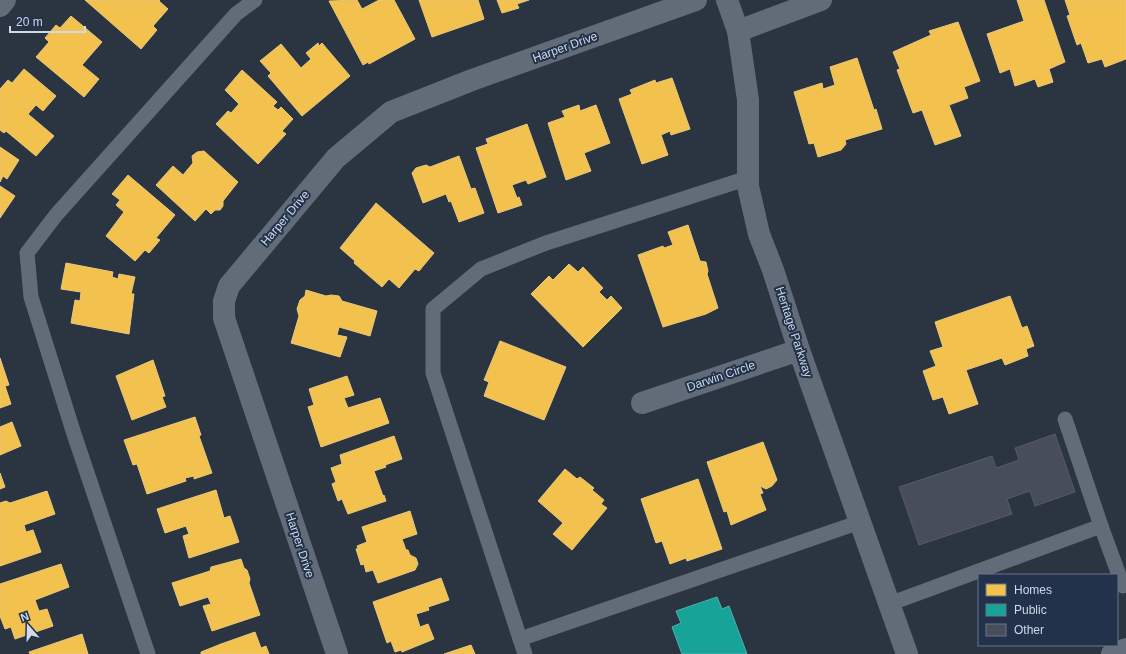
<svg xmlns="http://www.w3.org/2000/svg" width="1126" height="654" viewBox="0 0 1126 654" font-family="Arial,sans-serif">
	<rect width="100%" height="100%" fill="#2b3441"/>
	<g fill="#f2c14e" stroke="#e8c87c">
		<polygon points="85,0 160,0 159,1 168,9 153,26 157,30 141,49"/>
		<polygon points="357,0 362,9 379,0 394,0 415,39 369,64 368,62 363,65 329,1"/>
		<polygon points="419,0 478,0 484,19 432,37"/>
		<polygon points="497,0 529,0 517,4 519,8 502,13"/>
		<polygon points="1017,0 1044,0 1065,62 1049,69 1053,82 1038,87 1035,79 1015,86 1010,69 1000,73 987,34 1024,21"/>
		<polygon points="1065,0 1126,0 1126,59 1105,67 1102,59 1088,63 1081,43 1077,45 1067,16 1070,15"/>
		<polygon points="71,16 102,42 82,65 99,79 84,97 36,57 49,42 45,38 56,25 60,28"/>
		<polygon points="958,22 980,81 964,87 968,98 949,105 961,136 935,145 922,110 913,113 897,70 900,69 893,52 931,35 929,31"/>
		<polygon points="318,43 319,46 322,43 350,76 302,116 268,76 271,73 260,61 281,44 301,68 311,59 306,53"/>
		<polygon points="857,58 874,110 876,109 882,129 845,140 846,144 841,150 818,157 814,143 809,144 794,92 822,83 823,89 835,85 830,67"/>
		<polygon points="24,69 56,96 43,111 36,105 28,114 54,136 36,156 6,131 4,133 0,130 0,89 8,80 12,83"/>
		<polygon points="242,70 277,102 273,106 278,110 281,107 293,119 282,131 286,134 258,164 216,124 228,111 231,113 239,104 225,90"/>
		<polygon points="672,78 690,129 671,135 670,131 661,135 668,155 642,164 619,99 632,94 630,90 655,80 656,83"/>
		<polygon points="579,105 580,111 596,105 610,143 584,153 591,171 566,180 548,123 565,117 562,111"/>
		<polygon points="527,124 546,177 528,184 526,180 512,185 517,198 519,197 522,205 498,213 476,148 488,144 486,139"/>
		<polygon points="0,147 19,160 7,179 3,176 0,182"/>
		<polygon points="204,151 238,182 223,201 223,206 220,210 215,210 211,214 206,209 195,221 156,185 173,166 183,175 193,163 192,156 197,152"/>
		<polygon points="459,156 471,189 475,188 484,213 459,222 451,201 449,202 446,194 423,203 412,173 416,168 426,165 430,167"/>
		<polygon points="128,175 175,215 156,238 160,240 149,253 145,250 135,261 106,236 124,212 116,205 120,200 112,194"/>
		<polygon points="0,186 15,196 0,218"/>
		<polygon points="376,203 434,253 419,271 415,269 399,288 389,279 382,287 354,263 355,261 340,248"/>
		<polygon points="688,225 700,261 706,262 708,271 707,274 718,308 706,314 663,327 638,255 663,246 664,248 673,245 668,232"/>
		<polygon points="66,263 113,272 112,277 118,279 119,274 135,277 131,294 134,294 129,334 71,323 75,300 80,301 81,292 61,289"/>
		<polygon points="569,264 578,272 583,267 603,288 599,292 607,300 611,296 622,308 583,347 531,294 549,276 553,280"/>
		<polygon points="306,290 326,296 331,295 339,296 342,301 377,311 370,336 339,327 337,335 347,337 340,357 291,343 299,316 297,309 300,300 305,296"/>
		<polygon points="1010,296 1022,328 1027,326 1034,346 1026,349 1028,356 1005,365 1002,358 966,370 978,404 949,414 943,397 933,400 923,371 936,366 930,351 943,347 935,322"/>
		<polygon points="500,341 566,367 544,420 484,396 489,382 484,380"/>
		<polygon points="0,358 9,385 5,386 11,404 0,408"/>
		<polygon points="153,360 165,396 162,397 166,407 132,420 116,376"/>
		<polygon points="347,376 354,395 344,398 348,408 380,398 389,423 321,447 308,407 314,405 309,389"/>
		<polygon points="195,417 201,435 199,436 212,473 194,479 194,476 185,478 186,481 147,494 137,464 133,465 124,440"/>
		<polygon points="12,422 21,446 0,455 0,427"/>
		<polygon points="394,436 402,459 385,465 386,467 374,471 383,496 384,495 386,501 348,514 342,499 338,501 332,484 336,482 331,468 342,464 340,455"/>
		<polygon points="763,442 777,480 772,486 766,489 760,486 763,493 760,494 766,510 731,525 727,511 724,512 707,462"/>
		<polygon points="565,469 577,479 580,477 594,488 592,490 604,500 601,504 607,508 572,550 553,534 563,523 538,501"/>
		<polygon points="0,473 5,487 0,489"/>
		<polygon points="698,479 722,549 687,561 686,558 670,564 662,541 656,543 641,499"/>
		<polygon points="216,490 224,518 230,516 239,542 189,558 183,536 189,534 186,526 165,533 157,509"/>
		<polygon points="47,491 55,514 24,525 26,532 33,530 41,552 0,566 0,503 6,501 10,503"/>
		<polygon points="410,511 417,534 402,539 406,550 408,550 410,555 416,558 418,564 415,570 378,583 373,570 366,572 364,564 361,565 356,549 358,548 357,546 367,542 362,527"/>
		<polygon points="241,559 244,568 247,570 250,579 249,583 260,615 212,631 203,606 211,604 208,597 180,606 172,583 210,571 211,567"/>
		<polygon points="61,564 69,587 35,600 39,611 47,609 53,626 15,639 11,627 5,629 0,616 0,584"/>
		<polygon points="441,578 449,600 428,607 429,610 416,614 420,627 428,624 434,639 402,652 401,650 395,652 391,641 387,643 373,602"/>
		<polygon points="255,632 261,648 266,646 269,654 201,654 201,652 221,644"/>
		<polygon points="82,634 88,654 30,654 29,652"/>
		<polygon points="471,645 475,654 444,654"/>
	</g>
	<polygon fill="#17a398" stroke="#4eb3b0" points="717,597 722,609 729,606 747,654 682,654 672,627 681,623 676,611"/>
	<polygon fill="#474e5a" stroke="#545b66" points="1055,434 1075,492 1035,506 1030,491 1007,499 1012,514 919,545 899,487 992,456 996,468 1019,460 1015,448"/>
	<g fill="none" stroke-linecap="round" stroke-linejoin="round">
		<g stroke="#626b78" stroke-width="15">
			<polyline points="1101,526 1123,586"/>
			<polyline points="889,604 1101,526 1065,419"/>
			<polyline points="520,639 860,522"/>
			<polyline points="148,654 74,434 31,297 27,253 56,215 236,14 255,0"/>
			<polyline points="525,654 433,373 433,309 481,269 546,243 748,178"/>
		</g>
		<g stroke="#626b78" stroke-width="22">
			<polyline points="727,0 738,31 748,100 748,186 759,234 773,270 799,350 907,654"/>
			<polyline points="0,6 5,0"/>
			<polyline points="738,31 821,0"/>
			<polyline points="642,403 799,350"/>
			<polyline points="337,654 224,318 224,301 229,286 336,158 391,112 472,80 696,0"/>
		</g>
		<polyline stroke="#646e7c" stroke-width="22" points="1112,654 1126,649"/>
	</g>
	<g text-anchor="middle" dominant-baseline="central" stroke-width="4" stroke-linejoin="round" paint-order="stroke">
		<g font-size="12" fill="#cfd9e9" stroke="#22324a">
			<text transform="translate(565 47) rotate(-20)">Harper Drive</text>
			<text transform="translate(285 218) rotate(-50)">Harper Drive</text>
			<text transform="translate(794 332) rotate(72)">Heritage Parkway</text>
			<text transform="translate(721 376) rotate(-19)">Darwin Circle</text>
			<text transform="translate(300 545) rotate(72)">Harper Drive</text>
		</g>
	</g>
	<rect x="978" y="574" width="140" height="72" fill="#22324a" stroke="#67758a"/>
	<rect x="986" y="584" width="20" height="12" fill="#f2c14e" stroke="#67758a"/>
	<text x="1014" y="594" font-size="12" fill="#cfd9e9">Homes</text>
	<rect x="986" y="604" width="20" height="12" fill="#17a398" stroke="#67758a"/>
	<text x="1014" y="614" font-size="12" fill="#cfd9e9">Public</text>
	<rect x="986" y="624" width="20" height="12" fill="#474e5a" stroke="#67758a"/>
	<text x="1014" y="634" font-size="12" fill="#cfd9e9">Other</text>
	<g transform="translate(28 626) rotate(340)" stroke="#22324a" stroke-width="3" paint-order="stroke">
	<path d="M0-3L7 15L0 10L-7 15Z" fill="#cfd9e9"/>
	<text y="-6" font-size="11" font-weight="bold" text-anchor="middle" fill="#cfd9e9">N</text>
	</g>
	<path d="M10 26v6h75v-6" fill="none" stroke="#cfd9e9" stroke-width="2"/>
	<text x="16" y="26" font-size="12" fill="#cfd9e9" stroke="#22324a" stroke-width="3" paint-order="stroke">20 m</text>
</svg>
